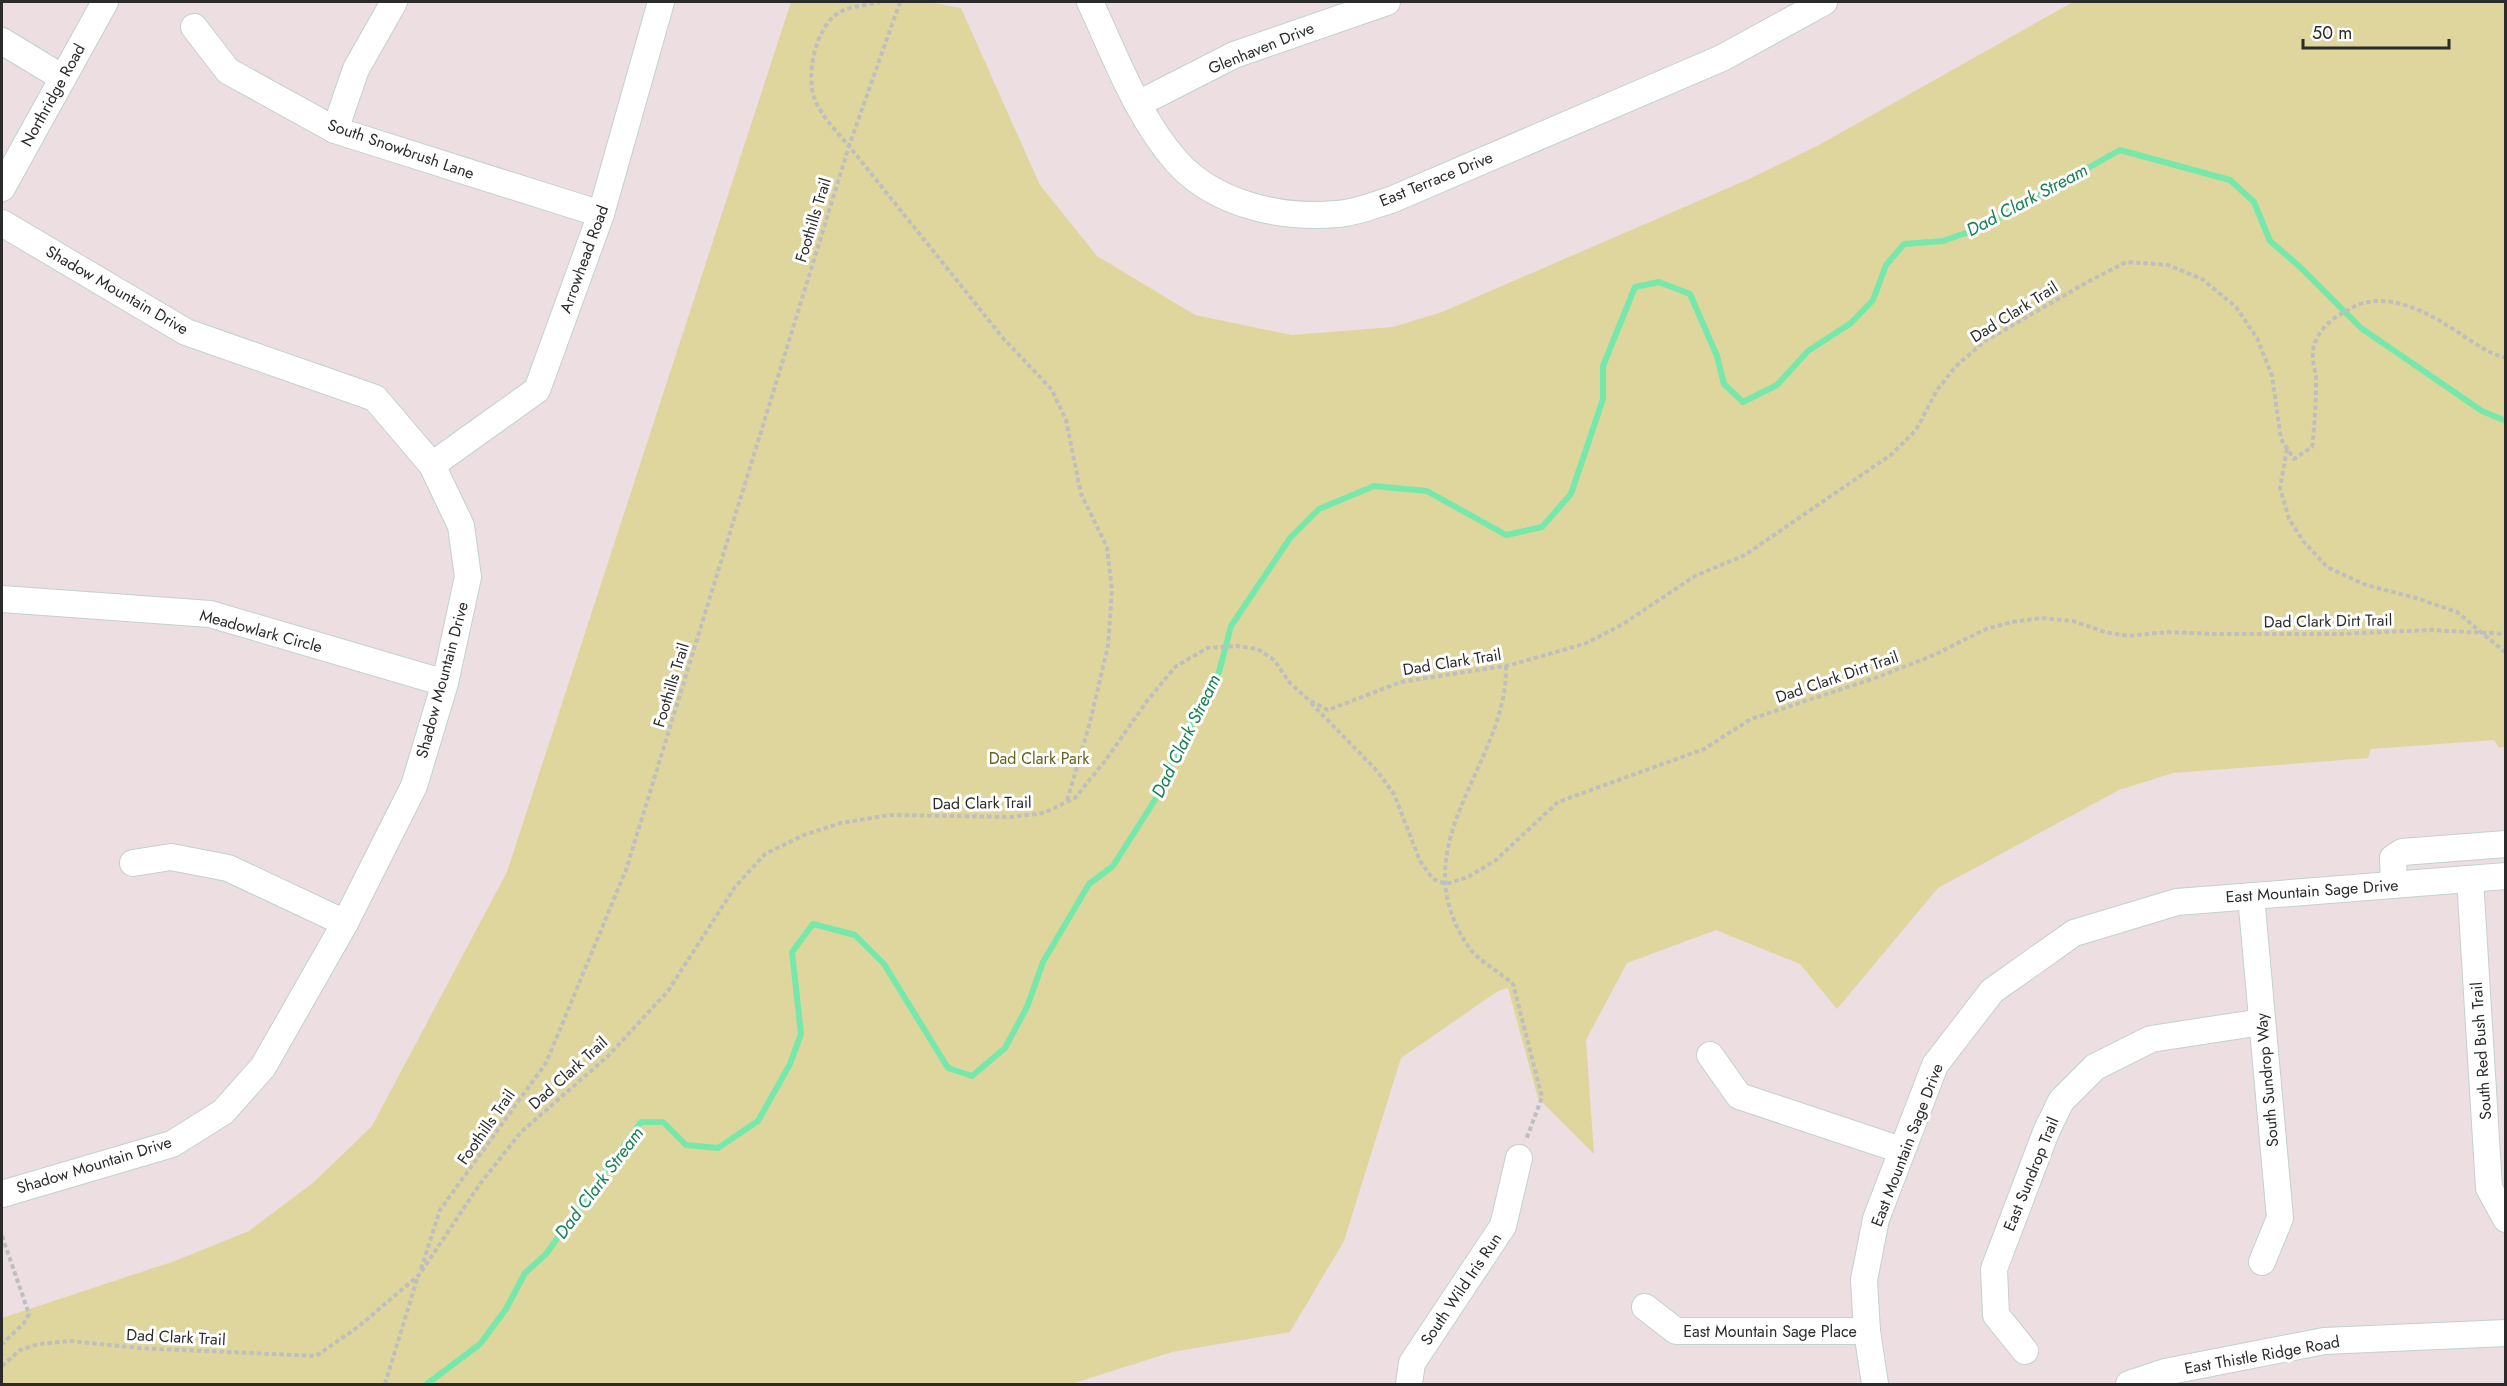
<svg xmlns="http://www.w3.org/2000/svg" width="2507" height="1386" viewBox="0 0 2507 1386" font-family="Jost,sans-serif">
	<rect width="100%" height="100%" fill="#ecdee1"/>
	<polygon fill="#dfd69d" points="791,2 929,2 961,8 1040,185 1097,256 1195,315 1292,335 1393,327 1442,312 1749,179 1819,145 2073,2 2505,2 2505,747 2499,748 2494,740 2371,749 2368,758 2173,773 2119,790 1938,888 1837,1009 1800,964 1716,930 1627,963 1586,1040 1594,1154 1538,1098 1508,988 1498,991 1401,1058 1344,1241 1290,1332 1172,1352 1071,1384 2,1384 2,1318 175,1261 249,1231 314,1182 372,1126 507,872"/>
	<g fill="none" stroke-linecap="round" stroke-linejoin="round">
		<polyline stroke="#77e8ab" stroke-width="6" points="427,1384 480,1344 506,1309 525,1273 546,1254 641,1122 663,1122 686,1145 718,1148 758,1121 790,1064 801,1034 792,952 813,924 855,935 884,964 948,1068 972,1076 1005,1048 1027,1007 1043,962 1089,884 1113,866 1158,795 1170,766 1219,672 1231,626 1290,538 1319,509 1374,486 1427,491 1506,535 1542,527 1571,494 1603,399 1603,366 1635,287 1659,282 1690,294 1717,356 1724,384 1743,402 1777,385 1808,351 1851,323 1873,300 1886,265 1904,244 1943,241 1983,227 2120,150 2230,180 2254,202 2270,241 2299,266 2361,328 2482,411 2506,421"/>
		<defs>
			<g id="minor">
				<path d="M1090,2C1115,55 1137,117 1177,162C1216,205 1282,219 1337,214C1355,213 1374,205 1391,200L1722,58L1824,2"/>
				<polyline points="194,27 228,71 335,130 601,214"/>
				<polyline points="2,41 63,78"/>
				<polyline points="1138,104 1234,55 1387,2"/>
				<polyline points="335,130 356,69 394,2"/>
				<polyline points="2,188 105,2"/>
				<polyline points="2,223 186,332 375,398 432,465 461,526 468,577 445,683 414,786 345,923 263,1067 223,1112 172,1144 2,1194"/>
				<polyline points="432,465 537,390 601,214 661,2"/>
				<polyline points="2,599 210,614 445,683"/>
				<polyline points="133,863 171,857 228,868 345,923"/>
				<polyline points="2470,879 2489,1188 2506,1219"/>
				<polyline points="2394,885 2393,858 2402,852 2506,844"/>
				<polyline points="2251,896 2280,1218 2262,1262"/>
				<polyline points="1710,1055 1739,1096 1901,1150"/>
				<polyline points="1645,1307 1676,1331 1867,1331"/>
				<polyline points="2025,1351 1996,1315 1994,1269 2046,1132 2061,1101 2095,1067 2151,1039 2262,1022"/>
				<polyline points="1409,1384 1412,1363 1503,1226 1519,1158"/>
				<polyline points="1875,1384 1867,1331 1864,1280 1876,1219 1935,1065 1992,991 2074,933 2177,902 2506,876"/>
				<polyline points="2129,1384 2165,1372 2324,1341 2506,1333"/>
			</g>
		</defs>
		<use href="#minor" stroke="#c2d1d1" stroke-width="28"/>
		<g stroke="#bfbfbf" stroke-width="4" stroke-dasharray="4.5 3" stroke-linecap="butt">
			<polyline points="900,2 849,146 1003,338 1052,390 1066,420 1081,494 1107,547 1112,590 1108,646 1089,726 1067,801"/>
			<polyline points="2287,449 2280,488 2289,519 2303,541 2327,567 2366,585 2416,598 2457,612 2506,653"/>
			<path d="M1506,666C1508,765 1399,843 1468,946C1478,961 1499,971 1513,984L1542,1097L1526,1140"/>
			<polyline points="1311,703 1377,771 1394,794 1420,861 1433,879 1446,884 1468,877 1496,860 1558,802 1704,749 1751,719 1878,677 1934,655 1986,629 2012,622 2041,618 2073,621 2105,632 2128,636 2168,632 2214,634 2339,634 2431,630 2506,634"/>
			<polyline points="2,1236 29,1314 24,1323 2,1344"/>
			<path d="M421,1269L440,1210L546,1063L626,870L849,146C837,132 820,115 814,97C806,73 816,25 840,12C851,6 868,5 880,2"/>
			<path d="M2,1366L20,1350L39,1344L70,1341L138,1348L316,1356L358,1327L419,1275L480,1184L521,1132L608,1056L668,991L735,887L765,854L804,835L841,823L890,815L1012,817L1044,813L1075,798L1105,761L1147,701L1175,667L1207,648L1237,646L1258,649L1274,660L1290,683L1309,700L1328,710L1401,682L1511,665L1587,643L1623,624L1695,576L1745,555L1892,454L1916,430L1937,390L1956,366L1985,341L2084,284L2126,262L2168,265L2202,279L2236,307L2257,338L2272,376L2281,439L2294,459L2312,447C2315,424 2316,401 2316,378C2315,369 2312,360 2313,351C2315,334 2329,320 2343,313C2350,309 2357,304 2364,303C2399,294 2437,318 2465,337C2479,346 2490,354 2506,358"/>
			<polyline points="385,1384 418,1276"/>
		</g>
		<use href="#minor" stroke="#fff" stroke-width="26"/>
	</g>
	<g text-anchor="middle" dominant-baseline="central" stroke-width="6" stroke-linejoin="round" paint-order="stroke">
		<g font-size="16" fill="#2b2b2b" stroke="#fff">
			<text transform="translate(1261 48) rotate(-22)">Glenhaven Drive</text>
			<text transform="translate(53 95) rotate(-61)">Northridge Road</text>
			<text transform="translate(401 149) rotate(19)">South Snowbrush Lane</text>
			<text transform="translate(1436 179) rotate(-22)">East Terrace Drive</text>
			<text transform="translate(813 220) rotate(-73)">Foothills Trail</text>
			<text transform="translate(584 259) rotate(-70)">Arrowhead Road</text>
			<text transform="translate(117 290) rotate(30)">Shadow Mountain Drive</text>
			<text transform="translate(2014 312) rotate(-32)">Dad Clark Trail</text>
			<text transform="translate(2328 621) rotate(-1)">Dad Clark Dirt Trail</text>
			<text transform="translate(261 631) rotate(15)">Meadowlark Circle</text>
			<text transform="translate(1452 662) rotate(-9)">Dad Clark Trail</text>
			<text transform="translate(1837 677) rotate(-19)">Dad Clark Dirt Trail</text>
			<text transform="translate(442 680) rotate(-75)">Shadow Mountain Drive</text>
			<text transform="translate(671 685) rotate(-73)">Foothills Trail</text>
			<text transform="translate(982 803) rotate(-1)">Dad Clark Trail</text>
			<text transform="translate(2312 891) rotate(-4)">East Mountain Sage Drive</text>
			<text transform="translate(2481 1051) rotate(-94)">South Red Bush Trail</text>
			<text transform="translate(568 1073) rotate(-42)">Dad Clark Trail</text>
			<text transform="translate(2267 1080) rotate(-95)">South Sundrop Way</text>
			<text transform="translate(486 1127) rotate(-55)">Foothills Trail</text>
			<text transform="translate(1907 1145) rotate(-69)">East Mountain Sage Drive</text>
			<text transform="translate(94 1165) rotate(-17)">Shadow Mountain Drive</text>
			<text transform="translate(2031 1174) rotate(-68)">East Sundrop Trail</text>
			<text transform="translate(1461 1289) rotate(-56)">South Wild Iris Run</text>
			<text x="1770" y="1331">East Mountain Sage Place</text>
			<text transform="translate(176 1337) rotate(3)">Dad Clark Trail</text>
			<text transform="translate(2262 1355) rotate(-10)">East Thistle Ridge Road</text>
		</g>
		<g font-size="16" fill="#64631e" stroke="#fff">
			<text x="1039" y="758">Dad Clark Park</text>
		</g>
		<g font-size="18" font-style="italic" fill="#14814f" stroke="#fff">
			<text transform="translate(2027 200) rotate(-28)">Dad Clark Stream</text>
			<text transform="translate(1186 736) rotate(-64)">Dad Clark Stream</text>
			<text transform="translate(599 1183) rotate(-53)">Dad Clark Stream</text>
		</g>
	</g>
	<rect width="2507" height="1386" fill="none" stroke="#2b2b2b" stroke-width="6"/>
	<path d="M2303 39v9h146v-9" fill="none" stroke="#2b2b2b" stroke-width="3"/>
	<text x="2312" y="39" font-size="18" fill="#2b2b2b" stroke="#ffffff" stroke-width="4.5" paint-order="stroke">50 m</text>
</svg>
